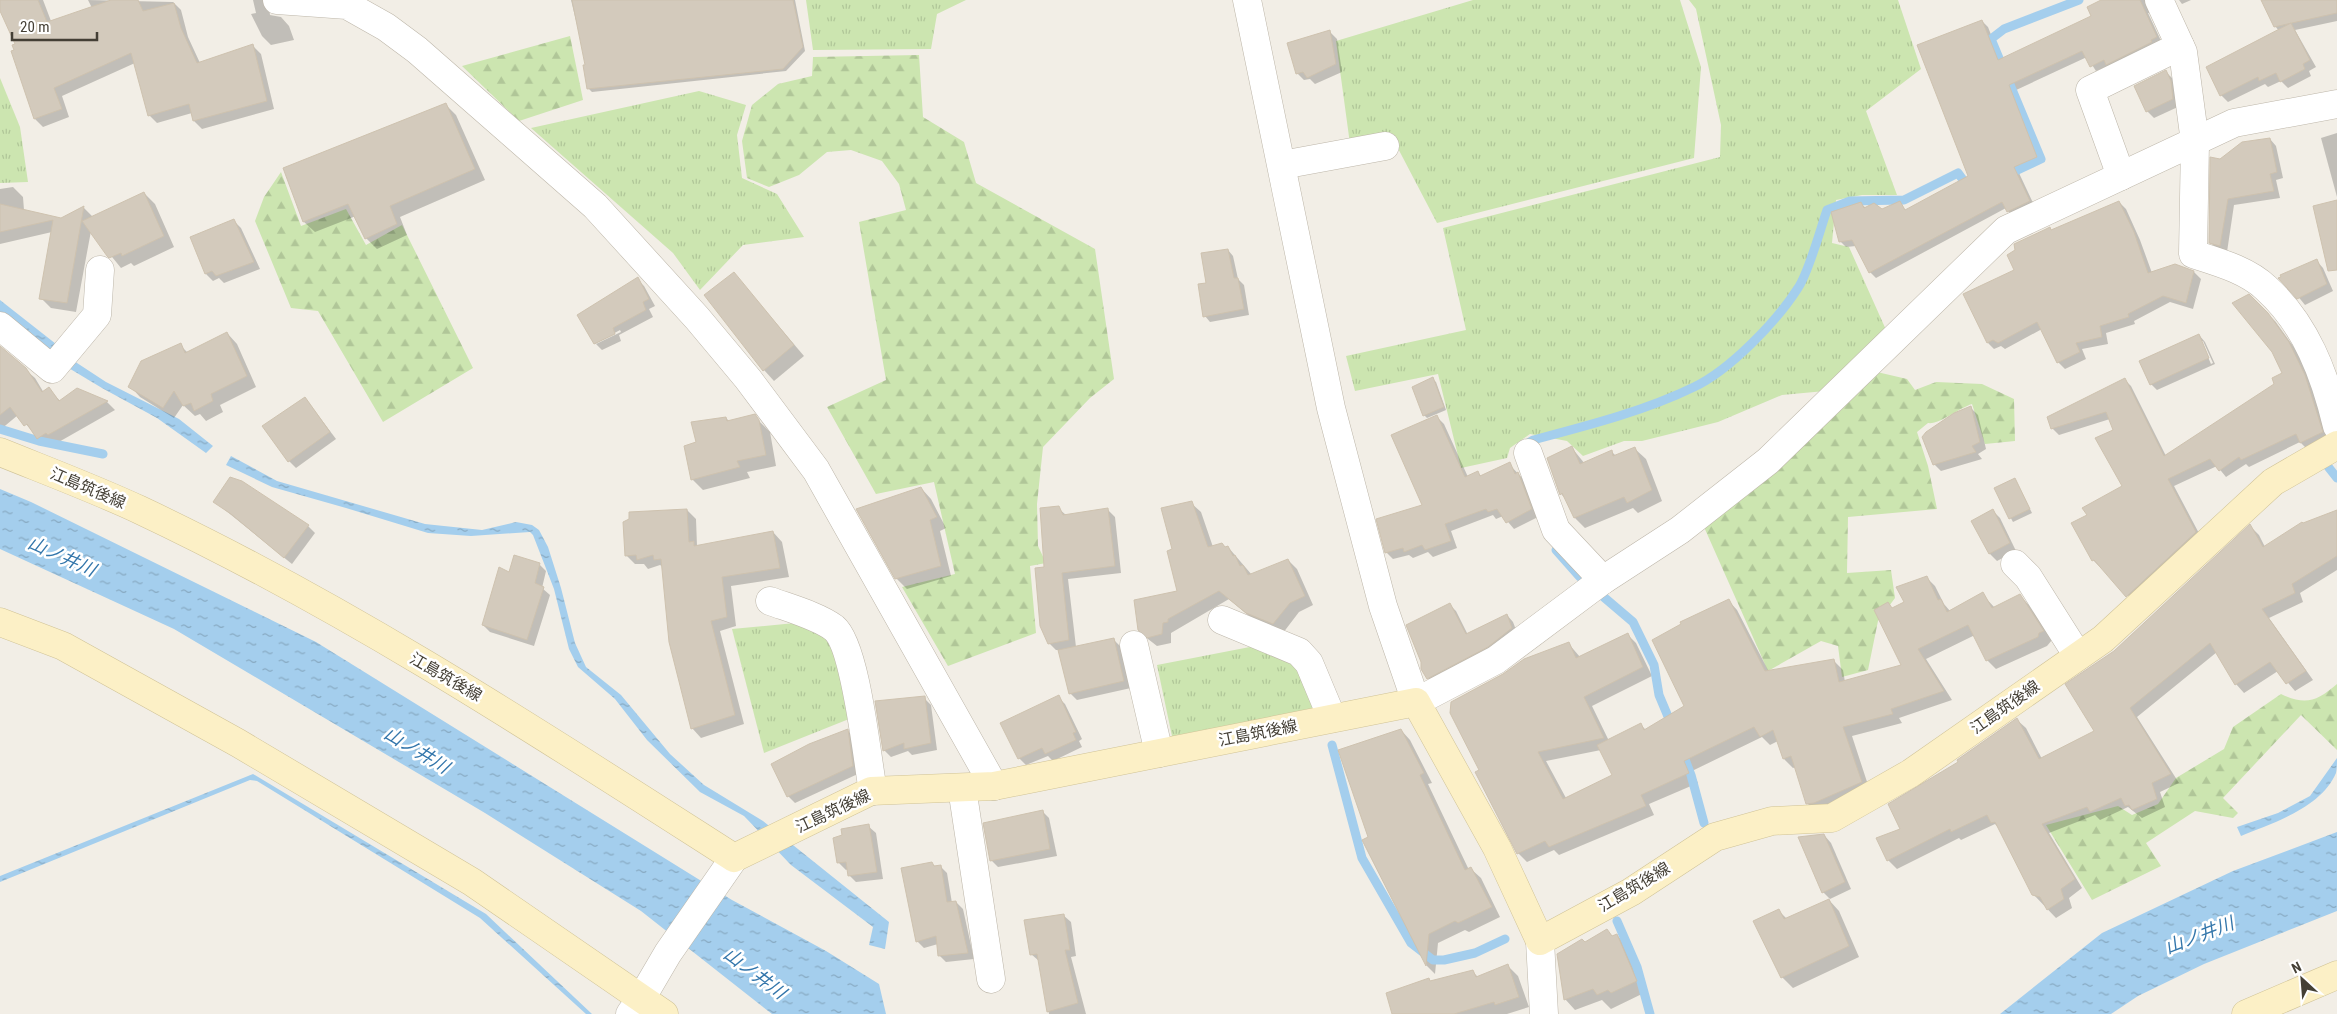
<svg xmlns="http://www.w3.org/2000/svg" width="2337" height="1014" viewBox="0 0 2337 1014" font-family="'Roboto Condensed','Noto Sans JP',sans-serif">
	<defs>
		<pattern id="grass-tufts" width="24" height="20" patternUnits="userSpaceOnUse" patternTransform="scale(1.25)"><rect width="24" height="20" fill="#cce5b0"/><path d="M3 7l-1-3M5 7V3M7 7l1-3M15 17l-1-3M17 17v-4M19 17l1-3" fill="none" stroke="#b0c698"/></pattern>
		<pattern id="forest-firs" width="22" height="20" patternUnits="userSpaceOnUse" patternTransform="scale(1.25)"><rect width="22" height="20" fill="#cce5b0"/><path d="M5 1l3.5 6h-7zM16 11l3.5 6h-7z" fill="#b0c698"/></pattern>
		<pattern id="water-ripples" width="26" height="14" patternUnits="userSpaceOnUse" patternTransform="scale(1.25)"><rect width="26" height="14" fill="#a4ceed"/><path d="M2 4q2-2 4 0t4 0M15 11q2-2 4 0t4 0" fill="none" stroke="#87a9c1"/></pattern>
	</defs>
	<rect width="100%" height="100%" fill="#f2eee6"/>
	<g fill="url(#grass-tufts)">
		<polygon points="806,0 966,0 937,14 931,49 813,50"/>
		<polygon points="1473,0 1680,0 1701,67 1694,158 1437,223 1391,135 1350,144 1336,41"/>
		<polygon points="1689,0 1898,0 1921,69 1866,111 1897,195 1862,195 1836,200 1832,243 1849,247 1887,332 1825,391 1782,395 1718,422 1642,441 1624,441 1583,456 1567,441 1530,434 1510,448 1507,458 1461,468 1438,374 1355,391 1346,356 1466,330 1443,228 1720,157 1721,125 1696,9"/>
		<polygon points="0,78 20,127 28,182 0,183"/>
		<polygon points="699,91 746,105 737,135 742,178 777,194 804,237 743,245 700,290 673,253 531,128"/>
		<polygon points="795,623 830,638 854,717 764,753 732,629"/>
		<polygon points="1255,646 1284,658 1306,673 1322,711 1173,741 1157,665"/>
	</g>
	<g fill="url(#forest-firs)">
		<polygon points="570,36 583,100 519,121 462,66"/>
		<polygon points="919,55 923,117 964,142 976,183 1095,249 1114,379 1090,398 1043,447 1037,504 1038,546 1046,563 1030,566 1036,633 948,666 902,587 955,574 934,482 876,494 827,407 886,380 859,222 906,210 899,184 882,161 851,150 827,152 799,175 769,187 747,178 742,141 752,105 778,84 812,76 813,57"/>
		<polygon points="281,172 301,226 346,209 366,245 402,225 473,368 383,422 318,311 291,308 255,221 264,197"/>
		<path d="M1877,372L1907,379L1915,390L1936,382L1982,384L2014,399L2015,441L1985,444L1972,404C1959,408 1939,425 1928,423L1917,432L1928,466L1937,509L1848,517L1847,573L1891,570L1895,598L1878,621L1868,670L1842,677L1838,646L1821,641L1768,671L1704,527Z"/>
		<path d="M2337,684V750L2301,715L2223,798L2238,813L2233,818L2195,811L2146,843L2161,866L2092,900L2046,825L2118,806L2132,815L2158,804L2176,778L2224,749L2233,727L2281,694C2306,706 2317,701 2337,684Z"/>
	</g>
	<g fill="url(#water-ripples)">
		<polygon points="0,300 56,344 77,363 106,382 179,419 213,446 206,453 157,418 102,388 47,355 0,321"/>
		<polygon points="231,456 277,481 425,524 482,530 516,522 532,525 539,530 548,547 561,588 575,643 586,667 621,695 670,754 704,785 763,821 889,922 885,949 869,945 873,927 791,865 744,816 700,792 647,740 615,699 578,667 569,649 554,589 533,535 530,532 471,536 428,533 346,508 272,487 226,465"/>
		<polygon points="0,489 31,502 316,642 732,900 826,951 879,984 886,1014 772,1014 641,911 485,813 174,629 0,549"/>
		<path d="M2337,758C2337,763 2337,769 2336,773C2321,808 2273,823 2241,836L2237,827L2278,813L2310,796Z"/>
		<polygon points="253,774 486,914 592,1014 586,1014 480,918 257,781 250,780 0,882 0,876"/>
		<polygon points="2337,832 2337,911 2204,964 2138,996 2111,1014 2000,1014 2102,933 2233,871"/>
	</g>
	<g fill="#0003" fill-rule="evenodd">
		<polygon points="0,0 43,0 51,21 92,8 88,0 173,2 181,10 188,37 200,63 253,46 261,54 274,109 202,129 194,121 192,113 157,123 149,115 135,63 62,96 69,117 43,127 35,119 16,50 17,45 0,8"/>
		<polygon points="253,0 272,0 269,8 270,15 281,17 289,26 294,40 271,45 262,36 251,14 256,13"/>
		<polygon points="571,0 795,0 805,51 786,71 592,92 589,89 587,66"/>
		<polygon points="2104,0 2151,0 2150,13 2148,13 2162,43 2096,71 2087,57 2014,91 2042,162 2019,173 2035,207 2013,217 2006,208 1876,278 1870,272 1856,246 1846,247 1840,241 1860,203 1866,208 1881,210 1899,203 1906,211 1970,177 1982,21 1988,27 2001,60 2093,17"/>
		<polygon points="2179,0 2191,0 2182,4"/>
		<polygon points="2272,0 2337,0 2337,21 2295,30 2316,67 2309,71 2311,76 2288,88 2281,81 2268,87 2265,84 2228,102 2221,95 2279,31 2275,26"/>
		<polygon points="1330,32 1337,39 1342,72 1315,84 1310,79 1304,80 1297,73"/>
		<polygon points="2166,72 2173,79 2180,106 2154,118 2147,111"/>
		<polygon points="446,105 456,115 485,180 400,217 407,235 377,249 366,238 356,216 315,232 304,222 285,169"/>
		<polygon points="2337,133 2337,197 2321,138"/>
		<polygon points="2270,139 2276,146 2283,178 2276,180 2280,198 2234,205 2227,252 2217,249 2210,242 2220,161"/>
		<polygon points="13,187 23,197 24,210 61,220 84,208 93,217 144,193 155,204 174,247 134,266 131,263 121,268 91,231 76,312 51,308 41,298 52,232 0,244 0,189"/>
		<polygon points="2119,202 2126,209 2140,240 2152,273 2175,265 2194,272 2201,279 2193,309 2170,302 2134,321 2135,324 2106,333 2108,344 2082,349 2086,359 2065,369 2058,362 2042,329 2005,349 2001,346 1994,349 1988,343 2016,270 2052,231"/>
		<polygon points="234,221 241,228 260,269 224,283 219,278 213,281 206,274 191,238"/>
		<polygon points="1228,250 1233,256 1238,279 1244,285 1249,315 1210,322 1205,316 1207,284"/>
		<polygon points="2316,260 2323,268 2333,291 2305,305 2282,277"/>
		<polygon points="734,274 804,356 774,381 764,370"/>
		<polygon points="637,279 644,286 655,306 649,309 653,317 619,335 621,341 602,350 596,344 621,332 620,330 595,344 578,315"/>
		<polygon points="2249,296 2275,321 2296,350 2312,383 2329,439 2307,449 2300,442 2249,467 2246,464 2226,477 2217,466 2174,486 2202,539 2134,602 2102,566 2100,567 2093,560 2089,515 2124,486 2114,430 2110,419 2059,435 2052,428 2125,380 2131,386 2166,456 2276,384 2283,374"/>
		<polygon points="227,333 237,344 256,387 220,405 223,412 206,421 200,414 195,416 183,405 174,418 140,397 130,386 180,345 188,353"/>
		<path d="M2199,335L2205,342L2215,364L2157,390L2151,384ZM2201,341H2203L2213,363L2211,364Z"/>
		<polygon points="0,348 35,378 44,393 49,389 61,402 77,389 107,402 115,410 57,443 55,440 46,447 18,415 0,430"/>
		<polygon points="1432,379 1436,382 1446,410 1427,418 1424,415"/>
		<polygon points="305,398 336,439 296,468 289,461"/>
		<polygon points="1971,408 1978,415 1986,449 1978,454 1982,459 1941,471 1934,464"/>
		<polygon points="754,416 770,432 776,466 747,472 750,478 703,490 692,479 698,442 726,418 730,422"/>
		<polygon points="1437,417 1444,424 1468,477 1478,473 1482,477 1509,464 1525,481 1538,517 1514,529 1503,516 1496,519 1493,515 1451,531 1457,548 1433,557 1428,552 1413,558 1409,555 1393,559 1386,552 1423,506"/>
		<polygon points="1572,448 1585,464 1612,452 1616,456 1635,449 1646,459 1662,501 1638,513 1633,508 1585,528 1575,518 1567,500 1561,494"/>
		<polygon points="2015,479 2032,513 2013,522 1995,488"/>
		<polygon points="242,482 308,526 315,533 292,564 215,502"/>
		<polygon points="921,488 931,499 946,528 940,531 951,576 907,589 896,578"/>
		<polygon points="1191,503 1201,512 1213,547 1228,547 1252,575 1288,560 1297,569 1313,605 1299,612 1283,633 1256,622 1229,599 1171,633 1171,643 1157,646 1148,639 1139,629 1179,592 1173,549"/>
		<polygon points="1058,508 1066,515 1108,510 1115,517 1121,573 1068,579 1076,647 1113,639 1120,646 1131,688 1077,700 1070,693 1059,650 1056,650 1049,643 1046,568"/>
		<polygon points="687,510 696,519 697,546 773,532 782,542 789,577 731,586 736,626 720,631 744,724 701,738 692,728 663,567 660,565 648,569 644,564 635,564 626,555"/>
		<polygon points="1993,511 2000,518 2016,551 1997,561 1990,554 1973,521"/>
		<polygon points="2337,511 2337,570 2300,593 2303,602 2269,618 2313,680 2295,691 2278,671 2244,693 2236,684 2217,652 2137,717 2179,783 2160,792 2165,807 2142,818 2128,807 2100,820 2095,815 2049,833 2082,888 2069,898 2072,908 2056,918 2033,894 2001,830 1995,824 1961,840 1959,838 1897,869 1888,860 1902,830 1960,762 2017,720 2026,728 2042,759 2096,732 2114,652 2250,526 2259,535 2265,547 2304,525"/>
		<polygon points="539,564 546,571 542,588 550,595 534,646 490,632 483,625 509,574"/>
		<path d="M1926,577L1935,586L1944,604L1950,611L1982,594L1995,608L2020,596L2029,605L2052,640L2047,646L1996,669L1987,660L1975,635L1926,659L1952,700L1899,718L1902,723L1852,736L1870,791L1816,812L1807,803L1796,767L1793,768L1784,759L1778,741L1770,745L1762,737L1692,771L1698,783L1649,804L1654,815L1559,855L1554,850L1527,862L1518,853L1481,770L1568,643L1580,657L1627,634L1636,643L1652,676L1592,706L1609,741L1641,725L1646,730L1686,706L1728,600L1737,610L1769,672L1834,661L1843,670L1845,682L1903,666L1893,609L1905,602ZM1601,750L1614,775L1566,798L1546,761Z"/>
		<polygon points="1450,605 1456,611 1468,635 1507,615 1513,622 1518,635 1434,684 1428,678"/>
		<polygon points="1058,697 1065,704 1082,739 1079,741 1082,747 1053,761 1048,756 1026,765 1019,758"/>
		<polygon points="924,698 931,705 937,750 912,755 908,751 891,757 884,750"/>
		<polygon points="847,730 854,737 860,773 795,803 788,796"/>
		<polygon points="1401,730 1410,740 1432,783 1428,784 1469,870 1471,869 1481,878 1500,917 1469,932 1465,930 1438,943 1435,974 1427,966 1364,840 1370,838"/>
		<polygon points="1042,811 1049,818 1057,856 998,867 991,860"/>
		<polygon points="868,826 876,833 883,879 856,882 849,875 848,869 846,870 839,863"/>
		<polygon points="1824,835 1831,843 1851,889 1830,899 1823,892"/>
		<polygon points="932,864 936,867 940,866 947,873 952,903 956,902 963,909 974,959 946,962 939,955 938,944 924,948 917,941"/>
		<polygon points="1829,900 1839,911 1859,957 1793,988 1782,977 1779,911 1787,919"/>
		<polygon points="1063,915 1071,922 1076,956 1071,957 1086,1014 1049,1014 1039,961 1031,954"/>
		<polygon points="1607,931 1613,937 1617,935 1627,946 1646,992 1611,1009 1602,1000 1575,1010 1565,999 1585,943"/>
		<polygon points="1508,966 1518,976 1529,1007 1507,1014 1394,1014 1431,982 1473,972 1478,977"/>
	</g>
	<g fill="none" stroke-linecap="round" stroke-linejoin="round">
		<g stroke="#a4ceed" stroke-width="9">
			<polyline points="2007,175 2041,159 1991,39 2004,29 2079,0"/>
			<polyline points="0,429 39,441 103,454"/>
			<path d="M1523,446L1533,440C1586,426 1645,411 1694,387C1730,370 1777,321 1798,288C1809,272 1820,230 1827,210L1850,201L1904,200L1958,173L1969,188"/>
			<polyline points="2322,459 2337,478"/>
			<polyline points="1556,550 1579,576 1633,622 1654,665 1659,695 1672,726"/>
			<polyline points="1332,745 1362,858 1411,943 1433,960 1444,960 1475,953 1505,939"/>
			<polyline points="1681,749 1691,775 1704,823"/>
			<polyline points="1617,921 1637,967 1650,1014"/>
		</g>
	</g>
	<g fill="#d3cabc" stroke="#cec2af">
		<polygon points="0,0 38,0 47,22 111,0 138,0 143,11 174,3 181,28 197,63 253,44 267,101 193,121 189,104 148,116 131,53 54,88 62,109 34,119 11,51 14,50 12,45 15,44 0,11"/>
		<polygon points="572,0 793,0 803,47 783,69 587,89 583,65 585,65"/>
		<polygon points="2101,0 2140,0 2157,37 2151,40 2152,42 2106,65 2104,60 2090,67 2082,51 2009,85 2037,157 2014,167 2030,201 2007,212 2002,202 1869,273 1852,240 1839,242 1831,212 1861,202 1864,208 1874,203 1882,209 1900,201 1905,210 1968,176 1917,45 1982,20 1998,60 2091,16 2087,7"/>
		<polygon points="2261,0 2337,0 2337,13 2274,27"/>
		<polygon points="2291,23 2310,60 2303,64 2305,69 2280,82 2276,73 2259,81 2258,77 2220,96 2206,67"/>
		<polygon points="1330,30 1336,64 1307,78 1303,72 1296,74 1287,43"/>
		<polygon points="2166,70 2171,81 2173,99 2146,112 2134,86"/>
		<polygon points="446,103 475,169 390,206 397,224 365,239 348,204 303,222 283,168"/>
		<polygon points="2270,138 2277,172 2270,174 2274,191 2228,199 2220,246 2209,243 2210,157 2220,159 2242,142"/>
		<polygon points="144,192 164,236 122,256 121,253 109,258 107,256 82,221"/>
		<polygon points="2337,200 2337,270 2328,271 2313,206"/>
		<polygon points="2119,201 2134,232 2148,273 2175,264 2194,271 2186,303 2163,296 2128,314 2129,317 2100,326 2102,337 2076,343 2080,352 2057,363 2037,322 1998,343 1993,340 1987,343 1963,294 2014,270 2007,255 2015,250 2014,244 2044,230 2050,227 2051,230"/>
		<polygon points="0,204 61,218 84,206 67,303 39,299 53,220 0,232"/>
		<polygon points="234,219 254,262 216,276 212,271 205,274 190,237"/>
		<polygon points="1228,249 1234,278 1238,278 1244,309 1203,317 1198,284 1206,283 1201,253"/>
		<polygon points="2317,259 2327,284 2297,299 2278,278 2281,277 2280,275"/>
		<polygon points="734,272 794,345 763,371 704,295"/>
		<polygon points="638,277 649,299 643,302 646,310 613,328 615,334 594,344 577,315"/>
		<polygon points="2249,294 2268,313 2289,342 2305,375 2323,432 2300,443 2296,434 2241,460 2239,457 2219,471 2210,459 2168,479 2196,532 2126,597 2094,560 2092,561 2071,523 2087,515 2082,508 2122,486 2095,438 2113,430 2106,412 2051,429 2047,417 2125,378 2164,456 2274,384 2272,378 2282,373 2272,352 2232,303"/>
		<polygon points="227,332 247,376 211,394 213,401 194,411 191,403 183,406 174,391 163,408 128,387 141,361 181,343 185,353"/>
		<polygon points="2199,334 2209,358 2150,385 2139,361"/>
		<polygon points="0,346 26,368 42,392 49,387 59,401 77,388 108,401 48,435 46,433 37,439 27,424 24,426 10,407 0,415"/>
		<polygon points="1433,377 1444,407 1423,416 1412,387"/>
		<polygon points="305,397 330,432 288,462 262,426"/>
		<polygon points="1971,406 1980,442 1972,446 1976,452 1933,465 1922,437 1926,432 1954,413"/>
		<polygon points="755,414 759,420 766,455 737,461 740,467 691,480 684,446 696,442 691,422 726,417 727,421"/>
		<polygon points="1437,415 1465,477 1478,471 1480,476 1510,462 1515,474 1518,472 1532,509 1506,523 1497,509 1488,512 1486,509 1445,524 1451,541 1425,550 1422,545 1404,552 1403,548 1385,553 1376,519 1422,505 1391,435"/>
		<polygon points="1572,446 1580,464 1612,450 1613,456 1635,447 1652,490 1627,503 1624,497 1574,518 1562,493 1560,495 1547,458"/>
		<polygon points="230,477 242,481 309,525 284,558 231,514 213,502"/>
		<polygon points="2015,478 2030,509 2009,519 1994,488"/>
		<polygon points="921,487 937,517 930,520 941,566 895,579 856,509"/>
		<polygon points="1192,501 1208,547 1222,543 1225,547 1228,546 1233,556 1235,555 1240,566 1243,565 1248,575 1288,559 1305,596 1290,603 1273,624 1246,613 1219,591 1168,619 1168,622 1163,623 1162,634 1147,638 1138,630 1134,600 1177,591 1167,551 1172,549 1161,508"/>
		<polygon points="1059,506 1063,515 1108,508 1115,566 1062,573 1069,640 1048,644 1040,626 1035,568 1044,567 1040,508"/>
		<polygon points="687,509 689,542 694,541 694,546 773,531 780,568 722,577 727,617 711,621 735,715 691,729 669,642 661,559 654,560 653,555 637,560 636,555 625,556 623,522 629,519 629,512"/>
		<polygon points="1993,509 2010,543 1989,554 1971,521"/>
		<polygon points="2337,510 2337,556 2292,584 2295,593 2262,609 2306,671 2286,684 2270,662 2235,685 2210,643 2130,708 2171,774 2152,783 2157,799 2132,810 2129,805 2125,806 2121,798 2090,812 2087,807 2042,824 2075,879 2061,889 2064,899 2047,910 2040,897 2032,895 1995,822 1991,823 1987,815 1951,832 1950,829 1887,861 1876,838 1900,829 1888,804 1958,762 1957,760 2017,718 2039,759 2094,731 2065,684 2114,651 2250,524 2263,547 2302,522 2303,523"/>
		<polygon points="514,555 540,563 535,583 544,587 527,640 482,625 499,567 509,572"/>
		<polygon points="1927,576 1938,600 1941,599 1947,612 1983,592 1992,608 2020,594 2044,631 2039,633 2038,637 1986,661 1968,625 1918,649 1944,691 1891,709 1893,714 1843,727 1862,782 1814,803 1806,804 1791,756 1783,759 1773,730 1760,737 1754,727 1684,761 1689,773 1641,795 1646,806 1549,847 1545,841 1517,854 1475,772 1479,770 1450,713 1451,702 1503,674 1524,659 1569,642 1576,658 1628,633 1643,667 1584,697 1604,738 1538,752 1563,799 1612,775 1597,745 1641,723 1644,730 1684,706 1652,640 1681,624 1680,622 1729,599 1765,671 1834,659 1839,682 1901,665 1874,610 1888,602 1892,608 1904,602 1896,587"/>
		<polygon points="1450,603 1466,634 1507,614 1512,628 1488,647 1427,679 1421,669 1421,662 1406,625"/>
		<polygon points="1114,638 1124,681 1069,694 1058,650"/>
		<polygon points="1059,695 1076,732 1073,733 1076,740 1045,754 1042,748 1018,759 1000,723"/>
		<polygon points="925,696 931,743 904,749 904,743 883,751 875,701"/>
		<polygon points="848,729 853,766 787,797 771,764 809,744"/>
		<polygon points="1401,729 1424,773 1420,775 1465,870 1471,867 1492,907 1458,923 1455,921 1429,934 1426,966 1362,840 1368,837 1338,750"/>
		<polygon points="1043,810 1050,849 990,861 983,823"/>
		<polygon points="869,824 877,872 848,876 846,862 837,863 833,838 842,835 841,829"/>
		<polygon points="1824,834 1845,882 1822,893 1798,837"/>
		<polygon points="932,862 934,866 941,865 947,902 956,901 968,953 938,956 936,936 916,942 901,868"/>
		<polygon points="1829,899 1849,946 1781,978 1753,921 1779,909 1784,919"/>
		<polygon points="1064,914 1070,950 1065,950 1078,1003 1047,1012 1037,954 1030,955 1024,920"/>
		<polygon points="1607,929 1612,936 1617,934 1637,981 1611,993 1608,990 1597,995 1593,989 1564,1000 1557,954 1582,939 1585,942"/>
		<polygon points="1508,964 1519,997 1495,1005 1494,1002 1454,1014 1392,1014 1386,993 1429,978 1430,981 1473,970 1476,977"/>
	</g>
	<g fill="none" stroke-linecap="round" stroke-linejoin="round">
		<defs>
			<g id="street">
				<polyline points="277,0 347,5 386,27 417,50 595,206 697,318 748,379 816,470 994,786"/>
				<polyline points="1247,0 1331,408 1383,606 1416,702 1496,660 1603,580 1680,530 1768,461 2006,230 2234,123 2337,104"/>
				<path d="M2159,0L2183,52L2195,142L2193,254C2218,262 2247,270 2266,288C2306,324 2325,375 2337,426"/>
				<polyline points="1282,165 1385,146"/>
				<polyline points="2121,176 2090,90 2180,46"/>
				<polyline points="0,326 52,369 97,315 100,270"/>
				<polyline points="1528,453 1556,530 1603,580"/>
				<polyline points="2015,564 2028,577 2078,656"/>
				<path d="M770,601C789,608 818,616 834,628C856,646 867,759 873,791"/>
				<polyline points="1222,620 1299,652 1309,663 1332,718"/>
				<polyline points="1134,645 1159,753"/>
				<polyline points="962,788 991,979"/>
				<polyline points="1540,941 1544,1014"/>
				<polyline points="630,1014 641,999 668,953 734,858"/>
			</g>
			<g id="secondary">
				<path d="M0,452C47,471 95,489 140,510C348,608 542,735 734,858L871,791L994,786L1416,702L1497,848L1540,941L1631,892L1715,837L1772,821L1832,818L1911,773L2103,639L2273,482L2337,445"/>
				<polyline points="0,622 63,646 238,743 472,882 664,1014"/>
				<polyline points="2246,1014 2337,975"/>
			</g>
		</defs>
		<use href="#street" stroke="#bdb6a9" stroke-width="29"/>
		<use href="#secondary" stroke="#d0c397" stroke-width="29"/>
		<use href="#street" stroke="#fff" stroke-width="28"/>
		<use href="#secondary" stroke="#fcf0c6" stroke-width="28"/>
	</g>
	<g text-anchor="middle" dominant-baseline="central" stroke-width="5" stroke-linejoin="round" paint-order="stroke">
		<g font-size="16" fill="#443f35" stroke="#fff">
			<text transform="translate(88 488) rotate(23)">江島筑後線</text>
			<text transform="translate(446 677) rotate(30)">江島筑後線</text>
			<text transform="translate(2005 707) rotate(-35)">江島筑後線</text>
			<text transform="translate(1258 733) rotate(-11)">江島筑後線</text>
			<text transform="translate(833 811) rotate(-25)">江島筑後線</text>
			<text transform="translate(1634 887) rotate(-31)">江島筑後線</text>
		</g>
		<g font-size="18" font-style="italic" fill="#3376ab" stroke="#fff">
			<text transform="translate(62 556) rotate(24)">山ノ井川</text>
			<text transform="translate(417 750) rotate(31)">山ノ井川</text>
			<text transform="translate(2199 935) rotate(-21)">山ノ井川</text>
			<text transform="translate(755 973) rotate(37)">山ノ井川</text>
		</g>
	</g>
	<g transform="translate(2302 979) rotate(334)" stroke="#ffffff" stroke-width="4" paint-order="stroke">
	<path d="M0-4L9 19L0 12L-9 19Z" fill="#443f35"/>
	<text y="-8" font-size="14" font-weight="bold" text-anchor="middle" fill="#443f35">N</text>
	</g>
	<path d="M12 32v8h85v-8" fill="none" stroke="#443f35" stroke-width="2.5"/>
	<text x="20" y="32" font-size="15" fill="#443f35" stroke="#ffffff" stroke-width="4" paint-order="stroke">20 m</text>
</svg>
